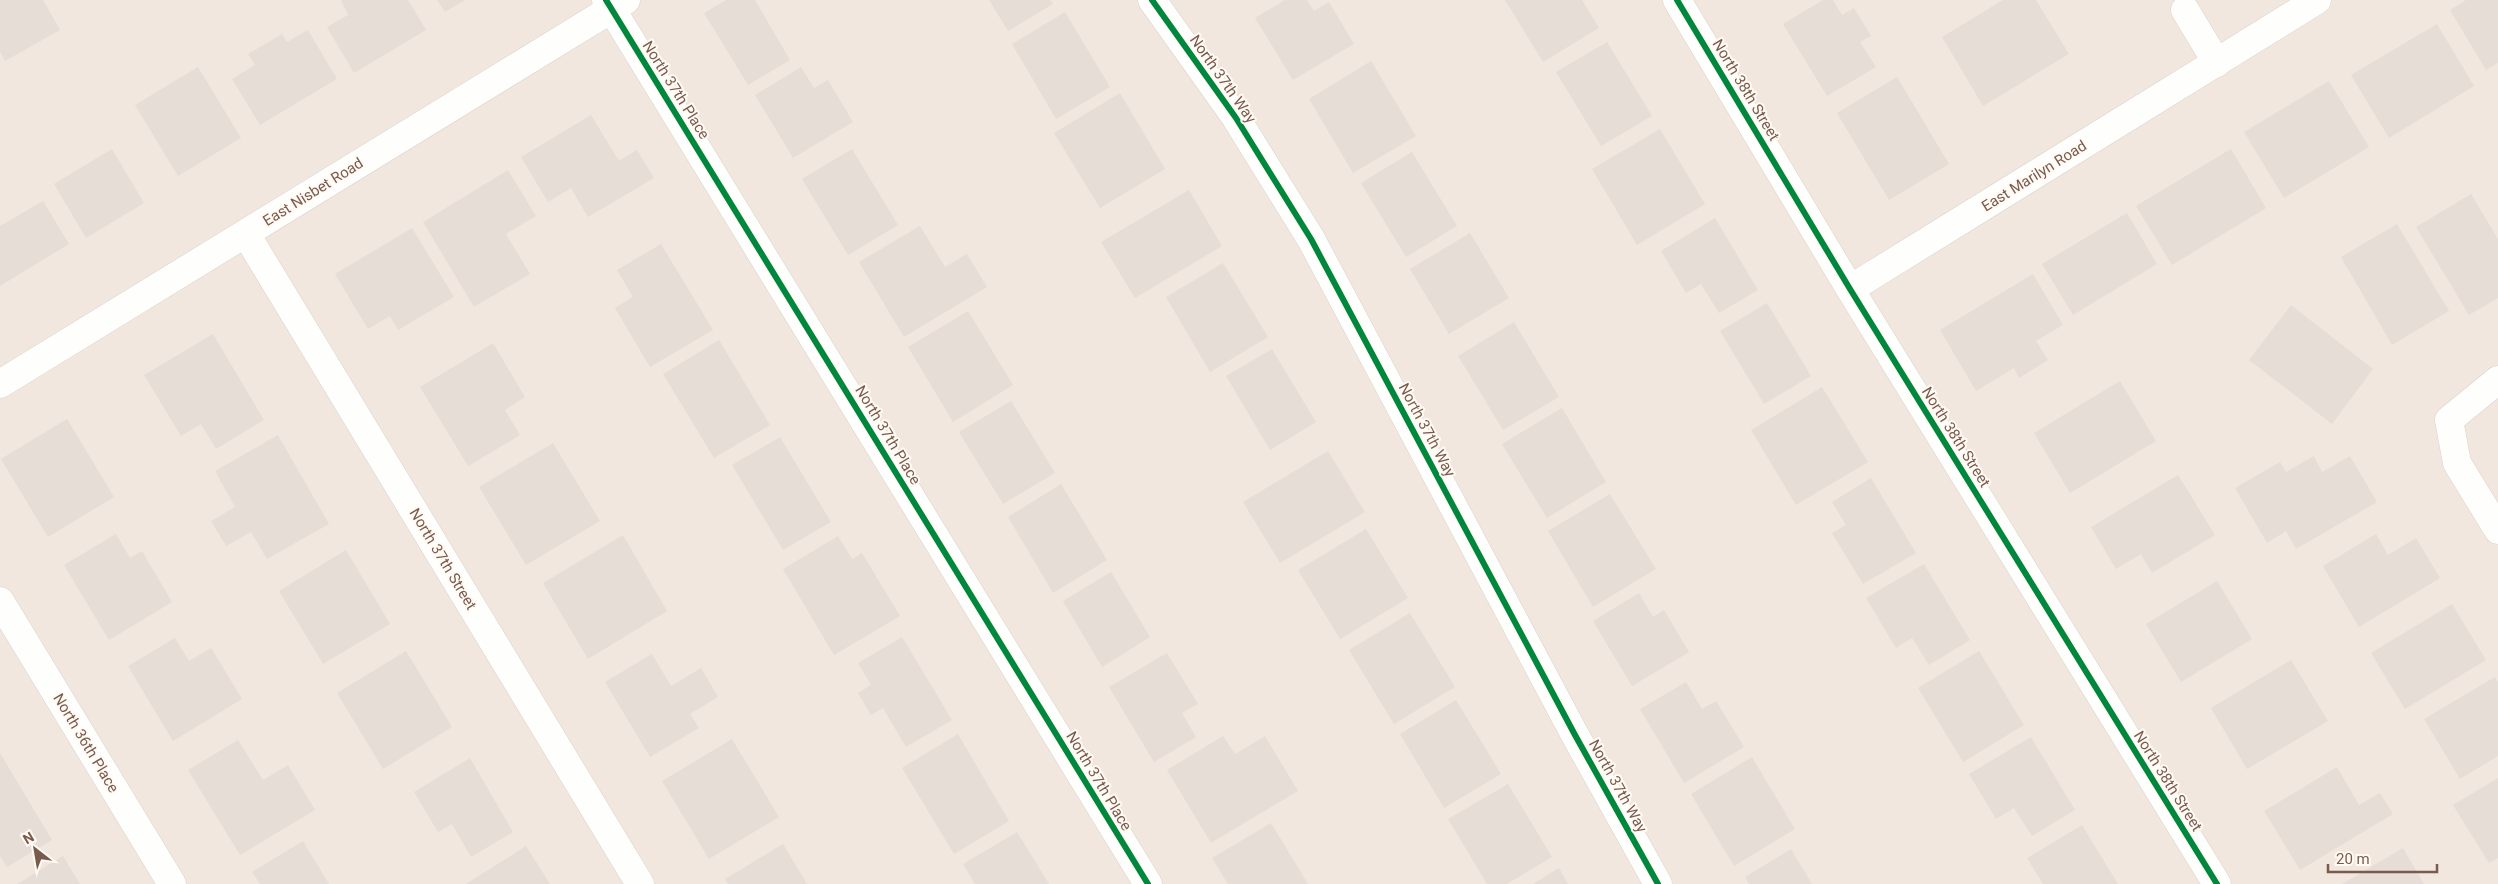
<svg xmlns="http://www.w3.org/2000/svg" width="2498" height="884" viewBox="0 0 2498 884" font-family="Roboto,sans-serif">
	<rect width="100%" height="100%" fill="#f9f5f0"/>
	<rect fill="#f2e7de" x="0" y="0" width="2498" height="884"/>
	<g fill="#e6ddd7">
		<polygon points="0,0 43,0 60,30 5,61 0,52"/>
		<polygon points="341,0 408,0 426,30 354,73 327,27 348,15"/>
		<polygon points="437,0 465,0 445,12"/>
		<polygon points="726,0 755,0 790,60 748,85 704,13"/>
		<polygon points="989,0 1050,0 1053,4 1008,31"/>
		<polygon points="1285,0 1307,0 1314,11 1329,2 1354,44 1293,80 1255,18"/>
		<polygon points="1505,0 1582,0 1599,28 1543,62"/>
		<polygon points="1823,0 1833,0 1842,15 1854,8 1871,36 1860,42 1876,67 1827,96 1783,24"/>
		<polygon points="2003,0 2036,0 2069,54 1983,106 1942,37"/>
		<polygon points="2466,0 2498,0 2498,63 2486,70 2450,10"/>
		<polygon points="1065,12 1110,87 1056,119 1012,44"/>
		<polygon points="2437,24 2474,86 2389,138 2351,75"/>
		<polygon points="308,30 337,79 260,125 232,79 255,65 248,54 282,34 287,42"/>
		<polygon points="1607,42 1652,116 1601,146 1556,72"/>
		<polygon points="1371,61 1416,136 1353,173 1309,99"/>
		<polygon points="198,67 241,138 178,176 135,105"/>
		<polygon points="801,67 814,88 828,80 853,122 793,158 755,95"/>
		<polygon points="1897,77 1949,164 1889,200 1837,113"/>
		<polygon points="2329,81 2369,147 2284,198 2244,132"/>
		<polygon points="1120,93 1165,169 1100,208 1054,133"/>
		<polygon points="591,115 619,161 637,150 654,178 588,217 571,188 548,202 521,157"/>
		<polygon points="1660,129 1705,204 1637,245 1592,169"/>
		<polygon points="112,149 144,203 86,238 54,184"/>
		<polygon points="852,149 898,225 848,255 802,179"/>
		<polygon points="2231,149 2266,208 2172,265 2136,206"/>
		<polygon points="1412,152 1457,226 1406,257 1361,183"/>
		<polygon points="508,170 536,216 506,234 530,274 474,307 423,222"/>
		<polygon points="1189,190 1222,246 1135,298 1101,242"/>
		<polygon points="2471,194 2498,239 2498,298 2469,315 2416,227"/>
		<polygon points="43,201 69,244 0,286 0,226"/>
		<polygon points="2127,213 2157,264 2073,315 2042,264"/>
		<polygon points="1715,218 1758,290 1719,313 1701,284 1686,293 1661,251"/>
		<polygon points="2397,224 2449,311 2392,345 2341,257"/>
		<polygon points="920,226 945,267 967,254 987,287 904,337 859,262"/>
		<polygon points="412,228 454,297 398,330 390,316 368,329 335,274"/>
		<polygon points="1470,233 1509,298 1449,334 1410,269"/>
		<polygon points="661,244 713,330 650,367 615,308 633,297 617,270"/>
		<polygon points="1223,263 1268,337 1210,372 1166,297"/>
		<polygon points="2033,274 2063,325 2036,341 2048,360 2019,378 2014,368 1976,391 1940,330"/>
		<polygon points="1767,303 1811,376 1764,404 1720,331"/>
		<polygon points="2291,305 2373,369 2332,424 2249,360"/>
		<polygon points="968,311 1013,385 953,422 908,347"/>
		<polygon points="1514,322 1559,397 1503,430 1458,356"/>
		<polygon points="213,334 264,420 216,449 201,424 181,436 144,375"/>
		<polygon points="719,340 770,425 714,458 663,374"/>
		<polygon points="493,343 525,397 505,410 520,435 468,466 420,387"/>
		<polygon points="1272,349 1316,422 1270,450 1226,376"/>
		<polygon points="2120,381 2156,441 2070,493 2034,433"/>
		<polygon points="1822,387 1868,462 1796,505 1751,430"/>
		<polygon points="1011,401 1055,473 1003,504 959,432"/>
		<polygon points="1562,408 1606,482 1547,518 1502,444"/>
		<polygon points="67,419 114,497 48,537 1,459"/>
		<polygon points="278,435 329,524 267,559 251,532 226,546 211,521 235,507 215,471"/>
		<polygon points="780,437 831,522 783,550 732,465"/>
		<polygon points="553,443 600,521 526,565 479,487"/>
		<polygon points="1328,451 1365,512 1280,563 1243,502"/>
		<polygon points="2314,456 2322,472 2350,456 2377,502 2296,549 2286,531 2267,543 2235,488 2280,462 2286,472"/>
		<polygon points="2178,475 2215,535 2152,573 2141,554 2116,569 2091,527"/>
		<polygon points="1871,478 1916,553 1863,584 1832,533 1846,525 1832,502"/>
		<polygon points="1061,484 1107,560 1053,593 1008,517"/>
		<polygon points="1610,494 1656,569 1593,607 1548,531"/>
		<polygon points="1366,529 1408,598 1340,639 1298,570"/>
		<polygon points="116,534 130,558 142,551 172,602 109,640 64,565"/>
		<polygon points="2376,534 2388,555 2416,538 2440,578 2359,627 2323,566"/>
		<polygon points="623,535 667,611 588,659 543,583"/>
		<polygon points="838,536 852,559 862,553 900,616 834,655 783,569"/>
		<polygon points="346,550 390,624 323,664 279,591"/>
		<polygon points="1924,564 1970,640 1929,665 1912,638 1896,648 1866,598"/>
		<polygon points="1111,572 1150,637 1102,667 1063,601"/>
		<polygon points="2217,581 2252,639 2181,682 2146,624"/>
		<polygon points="1639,593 1653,617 1664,610 1689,652 1632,686 1593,621"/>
		<polygon points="2452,604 2486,660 2405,709 2371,653"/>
		<polygon points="1410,613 1455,687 1394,724 1349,650"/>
		<polygon points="902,637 952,720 906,747 883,708 871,715 858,693 871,685 858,663"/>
		<polygon points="175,638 189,661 211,648 242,699 173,741 128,666"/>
		<polygon points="406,651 452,727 383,769 337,693"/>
		<polygon points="1979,651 2024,725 1963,762 1918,688"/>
		<polygon points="1167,653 1198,704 1182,713 1196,737 1154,762 1109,687"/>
		<polygon points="652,654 671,686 701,668 718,697 690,714 699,728 650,757 605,682"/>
		<polygon points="2291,660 2328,721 2247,769 2211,708"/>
		<polygon points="2495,677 2498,682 2498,756 2460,779 2424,719"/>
		<polygon points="1686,682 1702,709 1716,701 1744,747 1684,783 1640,709"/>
		<polygon points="1456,700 1501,774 1444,808 1400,734"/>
		<polygon points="958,734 1009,821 954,854 902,768"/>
		<polygon points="1223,736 1235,754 1265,736 1298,791 1211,843 1167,770"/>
		<polygon points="2031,737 2075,810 2032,836 2014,808 1996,819 1969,774"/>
		<polygon points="732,739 779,817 709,859 662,781"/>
		<polygon points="238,740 263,780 288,765 315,810 240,855 188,770"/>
		<polygon points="0,753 52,840 7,867 0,856"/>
		<polygon points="1752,757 1795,829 1734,866 1691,794"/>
		<polygon points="470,758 513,832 471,857 452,824 438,832 414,792"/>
		<polygon points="2337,767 2359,805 2380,793 2393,814 2300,870 2264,811"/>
		<polygon points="2498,778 2498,858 2489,863 2453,805"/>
		<polygon points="1508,784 1552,857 1507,884 1487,884 1448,819"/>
		<polygon points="1271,823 1308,884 1228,884 1212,858"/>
		<polygon points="2082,825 2118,884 2043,884 2027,858"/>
		<polygon points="1017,832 1049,884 975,884 963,864"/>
		<polygon points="303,841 329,884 260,884 252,872"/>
		<polygon points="783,844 807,884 728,884 725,879"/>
		<polygon points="526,846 550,884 466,884"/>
		<polygon points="2403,848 2424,884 2342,884"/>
		<polygon points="1791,849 1812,884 1749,884 1745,877"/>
		<polygon points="63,856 80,884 17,884"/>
		<polygon points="1559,868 1568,884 1533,884"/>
	</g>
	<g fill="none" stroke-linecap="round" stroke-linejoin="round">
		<defs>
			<g id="minor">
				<polyline points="606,0 1148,884"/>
				<polyline points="1152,0 1236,118 1311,239 1575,735 1658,884"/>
				<polyline points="1677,0 1850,289 2217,884"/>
				<polyline points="2185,10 2217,63"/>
				<polyline points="246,234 640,884"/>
				<polyline points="1850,289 2317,0"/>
				<polyline points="2498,380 2449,420 2457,463 2498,530"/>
				<polyline points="0,384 626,0"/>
				<polyline points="0,601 172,884"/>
			</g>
		</defs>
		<use href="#minor" stroke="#d9d2cd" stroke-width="29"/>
		<use href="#minor" stroke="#fefefd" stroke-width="28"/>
		<defs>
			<g id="cycleway">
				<polyline points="606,0 1148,884"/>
				<polyline points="1152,0 1236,118 1311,239 1575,735 1658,884"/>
				<polyline points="1677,0 1850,289 2217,884"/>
			</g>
		</defs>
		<use href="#cycleway" stroke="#fffaf3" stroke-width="9"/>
		<use href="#cycleway" stroke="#00873e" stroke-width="6"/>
	</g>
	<g text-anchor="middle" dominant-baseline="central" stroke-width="4" stroke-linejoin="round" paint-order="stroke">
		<g font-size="15" fill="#795b4e" stroke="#fffaf3">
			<text transform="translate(1223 79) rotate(55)">North 37th Way</text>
			<text transform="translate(676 90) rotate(58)">North 37th Place</text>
			<text transform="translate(1746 90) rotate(59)">North 38th Street</text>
			<text transform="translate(2034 176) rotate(-32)">East Marilyn Road</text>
			<text transform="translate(313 192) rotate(-32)">East Nisbet Road</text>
			<text transform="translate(1427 430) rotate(62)">North 37th Way</text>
			<text transform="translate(888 435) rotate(59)">North 37th Place</text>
			<text transform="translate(1956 437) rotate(58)">North 38th Street</text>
			<text transform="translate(443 559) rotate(59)">North 37th Street</text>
			<text transform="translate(86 743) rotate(59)">North 36th Place</text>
			<text transform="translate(1099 781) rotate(59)">North 37th Place</text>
			<text transform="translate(2168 781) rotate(58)">North 38th Street</text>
			<text transform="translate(1618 786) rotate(61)">North 37th Way</text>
		</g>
	</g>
	<g transform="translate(35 849) rotate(329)" stroke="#fffaf3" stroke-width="4" paint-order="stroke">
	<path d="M0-4L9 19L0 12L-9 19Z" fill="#795b4e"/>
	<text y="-8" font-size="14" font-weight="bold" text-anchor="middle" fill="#795b4e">N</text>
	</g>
	<path d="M2328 864v8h109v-8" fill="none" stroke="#795b4e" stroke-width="2.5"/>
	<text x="2336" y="864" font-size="15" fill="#795b4e" stroke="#fffaf3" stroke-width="4" paint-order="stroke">20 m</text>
</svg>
